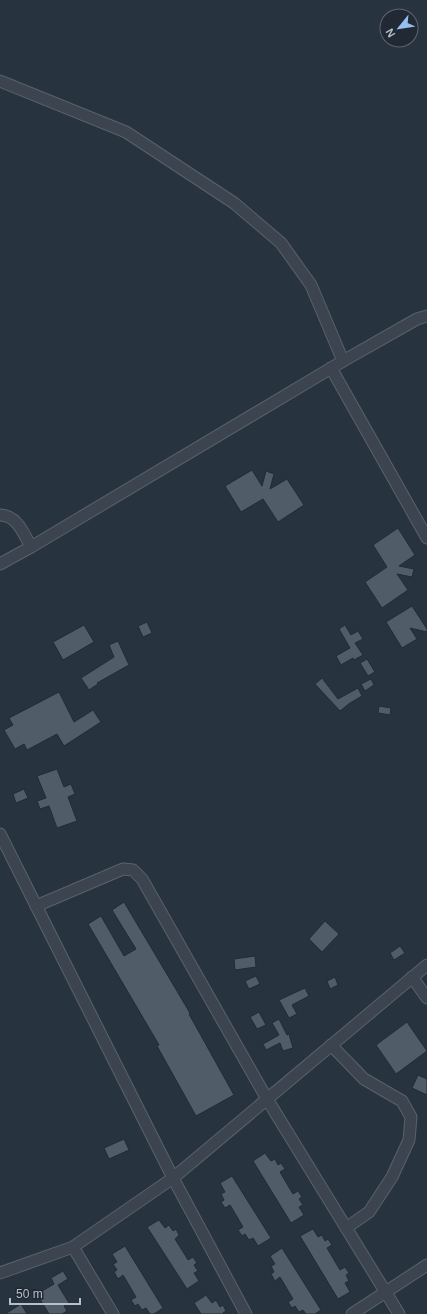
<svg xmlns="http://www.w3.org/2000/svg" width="427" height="1314" viewBox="0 0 427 1314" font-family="Arial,sans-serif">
	<rect width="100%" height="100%" fill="#27333e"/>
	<g fill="#515c69" stroke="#222b36">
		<polygon points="252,470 262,486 266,471 274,474 270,489 287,479 304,505 278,522 263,499 241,512 225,486"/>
		<polygon points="398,528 415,555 399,566 414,569 412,577 397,574 408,590 382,608 365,582 387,567 373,545"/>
		<polygon points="412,606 427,629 427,632 410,628 417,639 402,648 386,622"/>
		<polygon points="147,622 152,633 143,637 138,626"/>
		<polygon points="84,625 94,642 63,660 53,642"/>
		<polygon points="345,625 351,635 358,631 363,639 355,643 363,655 354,660 353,658 341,665 336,656 350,648 339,629"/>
		<polygon points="118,641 129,665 97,683 98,684 89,690 81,678 114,657 109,645"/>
		<polygon points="367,659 375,672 368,676 360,663"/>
		<polygon points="322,678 338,699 358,688 362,696 350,703 340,711 315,684"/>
		<polygon points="371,679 374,685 365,691 361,684"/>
		<polygon points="59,692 74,722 93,710 101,722 64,746 57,734 27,750 24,744 15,749 4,730 13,725 9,718"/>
		<polygon points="379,706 391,708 390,715 378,713"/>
		<polygon points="57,769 64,787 71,784 75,794 68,797 77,821 57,828 49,806 40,809 37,801 46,798 37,776"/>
		<polygon points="24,789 28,798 16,803 13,794"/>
		<polygon points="124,902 190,1013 189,1014 234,1095 196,1116 157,1046 159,1045 88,924 101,916 124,956 136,949 112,910"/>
		<polygon points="325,921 339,934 322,952 309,939"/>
		<polygon points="400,946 405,953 394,960 390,953"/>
		<polygon points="255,956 256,967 235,970 234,959"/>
		<polygon points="256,976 260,984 249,989 245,981"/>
		<polygon points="335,977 338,985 330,989 327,981"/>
		<polygon points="305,988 309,996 292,1005 297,1014 289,1018 279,1000"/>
		<polygon points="259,1012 266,1025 257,1029 250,1017"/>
		<polygon points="279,1019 287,1035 289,1034 293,1048 283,1051 280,1043 266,1050 263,1044 279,1035 272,1023"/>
		<polygon points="407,1022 427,1051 396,1074 376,1045"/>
		<polygon points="418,1075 427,1079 427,1095 412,1088"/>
		<polygon points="124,1139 129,1150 109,1159 104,1148"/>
		<polygon points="265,1153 271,1161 275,1159 278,1165 281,1163 285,1169 280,1172 290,1189 293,1194 298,1191 302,1197 299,1199 303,1205 299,1207 304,1215 291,1223 253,1161"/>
		<polygon points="232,1176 271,1238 258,1246 253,1238 249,1240 245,1234 242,1236 238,1230 243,1227 233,1210 230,1205 225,1208 221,1202 224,1200 221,1194 225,1192 220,1183"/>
		<polygon points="159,1220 165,1228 169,1225 173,1231 176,1229 179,1235 175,1239 185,1255 188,1260 193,1257 197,1263 194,1265 198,1271 194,1273 199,1281 187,1289 147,1227"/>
		<polygon points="313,1229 318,1237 322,1235 325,1241 328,1239 332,1245 327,1248 330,1253 340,1270 345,1267 349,1273 346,1275 349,1281 345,1283 350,1292 338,1299 300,1236"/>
		<polygon points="125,1246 163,1308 154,1314 150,1314 146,1308 142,1310 138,1304 135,1306 131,1300 136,1297 126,1280 123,1275 118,1279 114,1272 117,1270 113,1264 117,1262 112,1254"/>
		<polygon points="282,1248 321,1310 315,1314 306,1314 303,1310 299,1312 295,1306 292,1308 288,1302 293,1299 280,1277 275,1281 271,1274 274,1272 271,1266 275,1264 270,1256"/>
		<polygon points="63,1271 68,1279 58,1285 69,1303 64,1306 67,1311 62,1314 49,1314 37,1294 54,1284 51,1278"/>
		<polygon points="206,1295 212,1303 216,1300 220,1307 223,1305 226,1311 223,1313 224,1314 201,1314 194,1303"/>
		<polygon points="21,1304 27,1314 5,1314"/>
	</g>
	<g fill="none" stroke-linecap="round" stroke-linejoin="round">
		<defs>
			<g id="street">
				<polyline points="0,81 126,132 234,203 281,243 311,285 343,361"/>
				<polyline points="331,368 427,538"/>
				<path d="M0,515C17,515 24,534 31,547"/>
				<polyline points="0,564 31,547 343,361 417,319 427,316"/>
				<polyline points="0,834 173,1178 246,1314"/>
				<polyline points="36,906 123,869 133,870 142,879 267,1099 399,1314"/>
				<polyline points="412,977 427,998"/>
				<polyline points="331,1045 364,1079 402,1101 411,1117 409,1140 392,1177 369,1212 346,1228"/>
				<polyline points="73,1247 113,1314"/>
				<polyline points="0,1273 73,1247 173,1178 427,965"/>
				<polyline points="352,1314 427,1265"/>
			</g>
		</defs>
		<use href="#street" stroke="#59626c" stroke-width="13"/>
		<use href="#street" stroke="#3b444f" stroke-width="11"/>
	</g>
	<g transform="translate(399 28) rotate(240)"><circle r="19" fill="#202934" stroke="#5d6570"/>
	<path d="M0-3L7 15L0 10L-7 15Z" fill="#95bef1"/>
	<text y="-6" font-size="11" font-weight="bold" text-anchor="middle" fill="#b8bfc9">N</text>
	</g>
	<path d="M10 1298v6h70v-6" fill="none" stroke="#b8bfc9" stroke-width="2"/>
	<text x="16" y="1298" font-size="12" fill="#b8bfc9" stroke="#202934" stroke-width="3" paint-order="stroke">50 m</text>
</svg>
